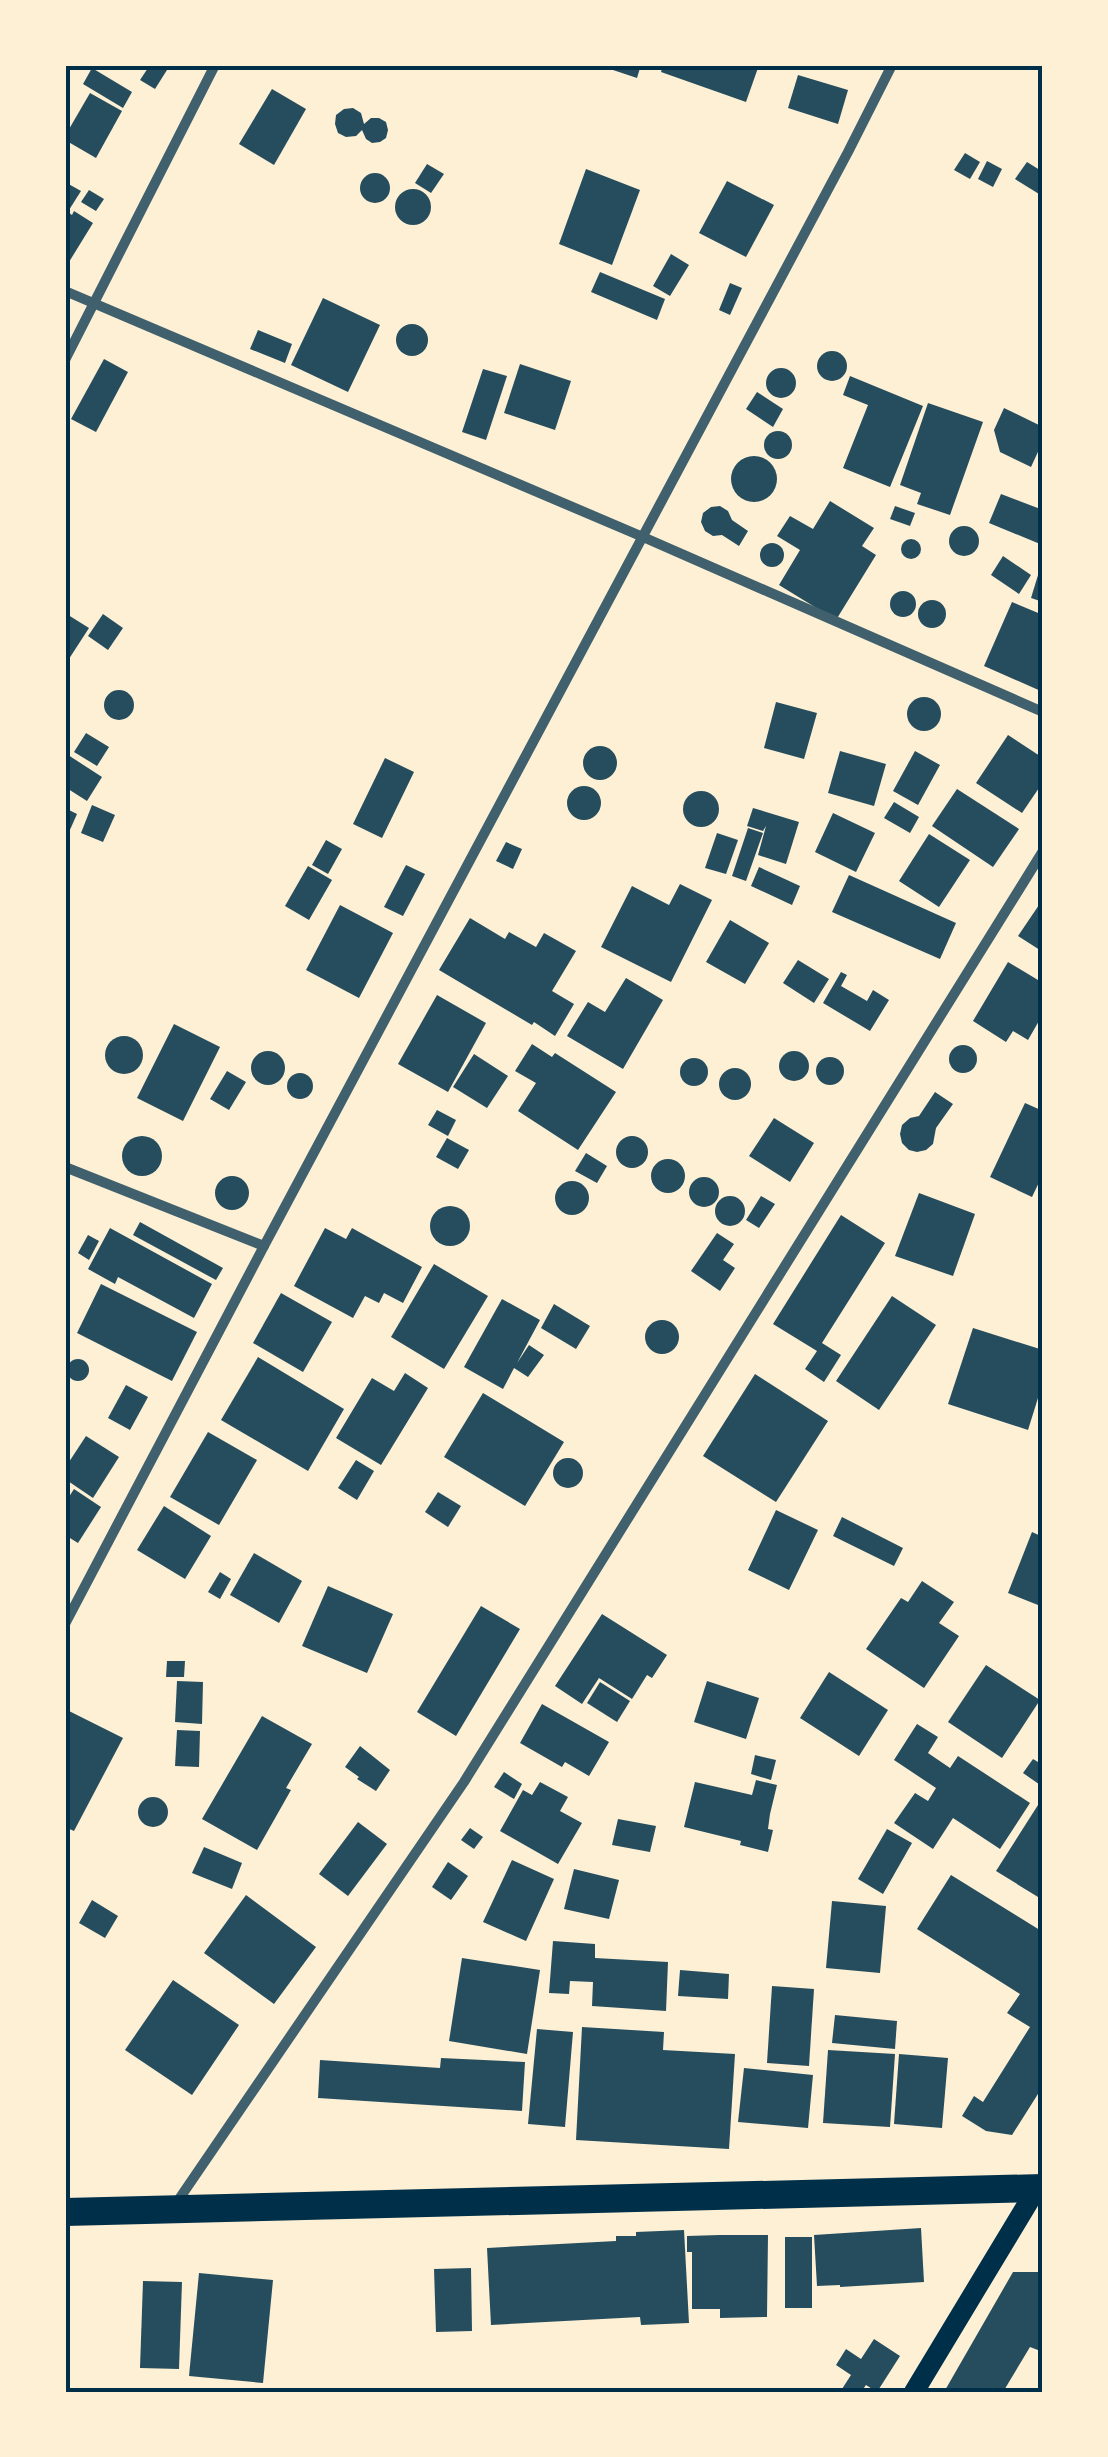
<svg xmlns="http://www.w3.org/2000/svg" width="1108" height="2457" viewBox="0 0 1108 2457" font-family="'Public Sans',sans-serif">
	<rect width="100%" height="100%" fill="#fdf0d5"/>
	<g fill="#264d5e">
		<polygon points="150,65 158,65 167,70 155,89 140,80"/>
		<polygon points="632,65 640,68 637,78 601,66"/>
		<polygon points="663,65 759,65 746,102 661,72"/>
		<polygon points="92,68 132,92 123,108 83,84"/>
		<polygon points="798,75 848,90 838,124 788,108"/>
		<polygon points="272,89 306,109 274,165 239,144"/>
		<polygon points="90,93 122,111 96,158 65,140 65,136"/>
		<polygon points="353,108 361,113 364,124 371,118 379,118 386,122 388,130 386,138 380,142 372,143 366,139 362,130 356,136 346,137 338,133 335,124 336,115 344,109"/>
		<polygon points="965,153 980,162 970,179 954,170"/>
		<polygon points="987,161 1002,169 993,187 978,179"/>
		<polygon points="1027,162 1043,172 1043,188 1039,194 1015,179"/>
		<polygon points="427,164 444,174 431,193 415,183"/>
		<polygon points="586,169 640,190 612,265 559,244"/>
		<circle cx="375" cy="188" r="15"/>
		<polygon points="727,181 774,205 746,257 699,233"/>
		<polygon points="65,182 81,191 69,210 65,207"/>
		<circle cx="413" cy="207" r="18"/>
		<polygon points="89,190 104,199 96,211 81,202"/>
		<polygon points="65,210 72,215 74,211 93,223 69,262 65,260"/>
		<polygon points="671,254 689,265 670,296 653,286"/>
		<polygon points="600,272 665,299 657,320 591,292"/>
		<polygon points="730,283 742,288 730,315 719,310"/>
		<polygon points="323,298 380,325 348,392 291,365"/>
		<circle cx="412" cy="340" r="16"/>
		<polygon points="258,330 292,344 285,363 250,349"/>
		<circle cx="832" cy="366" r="15"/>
		<polygon points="104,359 128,372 96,432 71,419"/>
		<polygon points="520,364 571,381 555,430 504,413"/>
		<circle cx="781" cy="383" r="15"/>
		<polygon points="483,369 507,376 486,440 462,432"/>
		<polygon points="850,376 923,406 890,487 843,468 868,405 843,395"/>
		<polygon points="757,392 783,409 773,427 746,409"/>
		<polygon points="928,403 983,422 950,515 917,504 921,493 900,485"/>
		<polygon points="1004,408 1043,427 1043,441 1031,467 1000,452 994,430"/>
		<circle cx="778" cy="445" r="14"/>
		<circle cx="754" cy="479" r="23"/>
		<polygon points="1001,494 1043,510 1043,538 1040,544 989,523"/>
		<polygon points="830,501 874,528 862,546 876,555 836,620 779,585 800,550 777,536 790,516 813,529"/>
		<polygon points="720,506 728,511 732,520 748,531 739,546 722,535 713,536 705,531 701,522 703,513 711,507"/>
		<polygon points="895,506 915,513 910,526 890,519"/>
		<circle cx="964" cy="541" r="15"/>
		<circle cx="911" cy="549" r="10"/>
		<circle cx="772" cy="555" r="12"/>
		<polygon points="1003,556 1031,575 1019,594 991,575"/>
		<polygon points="1042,562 1043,562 1043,602 1031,598"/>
		<circle cx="903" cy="604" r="13"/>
		<circle cx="932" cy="614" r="14"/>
		<polygon points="1012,602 1043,615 1043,692 984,666"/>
		<polygon points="65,613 89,628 65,665"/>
		<polygon points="103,614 123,628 108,650 88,636"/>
		<circle cx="119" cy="705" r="15"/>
		<circle cx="924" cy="714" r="17"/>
		<polygon points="776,702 817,713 804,759 764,748"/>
		<polygon points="86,733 109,747 97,766 74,752"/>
		<polygon points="1008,735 1043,758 1043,782 1022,813 976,783"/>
		<circle cx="600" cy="763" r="17"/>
		<polygon points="840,751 886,764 874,806 828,793"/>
		<polygon points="915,751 940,765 918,805 893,791"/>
		<polygon points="65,753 102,777 87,801 65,787"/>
		<polygon points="385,758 414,772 382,838 353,824"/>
		<circle cx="584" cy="803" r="17"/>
		<polygon points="957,789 1019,829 993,867 932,826"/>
		<circle cx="701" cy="809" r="18"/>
		<polygon points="894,802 919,817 910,833 884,818"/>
		<polygon points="92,805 115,815 103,842 81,833"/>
		<polygon points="65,808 77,814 65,841"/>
		<polygon points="753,808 799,822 786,864 758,855 766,826 763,831 747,826"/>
		<polygon points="833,813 875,833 856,872 815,852"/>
		<polygon points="748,828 763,833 746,881 732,876"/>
		<polygon points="717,833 738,840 726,874 705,868"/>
		<polygon points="929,834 970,860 939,907 899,881"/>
		<polygon points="326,840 342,849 328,874 312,865"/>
		<polygon points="506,842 522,849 513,869 496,861"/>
		<polygon points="406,865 425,874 403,916 384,907"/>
		<polygon points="308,866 332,880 309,920 285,906"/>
		<polygon points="759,867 800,886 792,905 751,886"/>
		<polygon points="849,875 956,923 940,959 832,912"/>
		<polygon points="680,884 712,900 671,982 601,947 632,886 669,905"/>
		<polygon points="1041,902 1043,904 1043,952 1018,936"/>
		<polygon points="340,905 393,933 359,998 306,970"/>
		<polygon points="470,918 505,939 509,932 536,947 544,933 576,951 552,991 574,1004 555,1036 534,1022 532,1025 439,970"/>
		<polygon points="730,920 769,943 745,984 706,962"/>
		<polygon points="798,960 829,979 814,1003 783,983"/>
		<polygon points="1008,962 1043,983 1043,1014 1028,1040 1013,1031 1006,1042 973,1021"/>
		<polygon points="841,972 847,975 841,986 867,1001 873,990 889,1000 870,1031 823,1003"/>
		<polygon points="626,978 663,1000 623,1069 567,1036 588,1002 605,1012"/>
		<polygon points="437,995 486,1023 448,1092 398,1064"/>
		<polygon points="174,1024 220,1047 183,1121 137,1098"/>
		<circle cx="124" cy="1055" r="19"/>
		<polygon points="532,1044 552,1057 555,1053 616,1092 578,1150 518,1111 536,1083 515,1071"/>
		<circle cx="963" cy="1059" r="14"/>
		<circle cx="268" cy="1068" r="17"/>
		<circle cx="794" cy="1066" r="15"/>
		<polygon points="474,1054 508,1076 487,1108 453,1087"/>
		<circle cx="830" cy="1071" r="14"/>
		<circle cx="694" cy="1072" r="14"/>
		<circle cx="735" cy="1084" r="16"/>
		<polygon points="227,1071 246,1082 229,1110 210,1099"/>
		<circle cx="300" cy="1086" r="13"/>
		<polygon points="935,1092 953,1104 936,1128 933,1144 926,1150 917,1152 909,1150 902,1143 900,1134 902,1125 910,1118 919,1116"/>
		<polygon points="1025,1103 1043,1111 1043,1174 1032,1197 990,1177"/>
		<polygon points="437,1110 456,1120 448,1136 428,1125"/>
		<polygon points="774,1118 814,1143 790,1182 749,1156"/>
		<circle cx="632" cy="1152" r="16"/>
		<circle cx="142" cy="1156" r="20"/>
		<polygon points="447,1138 469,1150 458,1169 436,1157"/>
		<polygon points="586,1153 607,1166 597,1183 575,1171"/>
		<circle cx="668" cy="1176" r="17"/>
		<circle cx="232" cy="1193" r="17"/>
		<circle cx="704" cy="1192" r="15"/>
		<circle cx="572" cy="1198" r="17"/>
		<polygon points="919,1193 975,1214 953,1276 895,1256"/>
		<polygon points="761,1196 775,1204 759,1228 746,1220"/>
		<circle cx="730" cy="1211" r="15"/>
		<circle cx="450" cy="1226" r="20"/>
		<polygon points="841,1215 885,1243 822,1343 841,1355 824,1382 805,1369 817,1351 773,1324"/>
		<polygon points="140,1222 223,1268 216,1280 133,1235"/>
		<polygon points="110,1228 212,1284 194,1318 118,1277 115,1284 88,1269"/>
		<polygon points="325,1228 346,1239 352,1228 422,1267 403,1303 384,1293 379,1303 365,1296 353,1318 294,1286"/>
		<polygon points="717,1233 734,1244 723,1260 735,1268 720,1291 691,1271"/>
		<polygon points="88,1235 99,1241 89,1260 78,1253"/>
		<polygon points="434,1264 488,1296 444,1369 391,1337"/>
		<polygon points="101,1284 197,1332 172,1381 77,1333"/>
		<polygon points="281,1293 332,1322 303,1372 253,1343"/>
		<polygon points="892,1296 936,1325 879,1410 836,1381"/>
		<polygon points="502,1299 540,1320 517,1363 529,1345 544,1355 528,1377 514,1368 503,1389 464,1367"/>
		<polygon points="554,1304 590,1326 576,1349 541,1328"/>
		<circle cx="662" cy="1337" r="17"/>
		<polygon points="973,1328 1043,1350 1043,1382 1028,1430 948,1404"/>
		<polygon points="258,1357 344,1409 308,1471 221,1420"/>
		<circle cx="78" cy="1370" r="11"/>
		<polygon points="405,1373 428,1388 381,1465 336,1438 372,1378 394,1391"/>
		<polygon points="755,1374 828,1421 776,1502 703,1456"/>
		<polygon points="126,1385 148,1397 130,1430 108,1418"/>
		<polygon points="483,1393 564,1442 525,1506 444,1457"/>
		<polygon points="208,1432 257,1460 219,1525 170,1497"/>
		<polygon points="86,1436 119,1457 93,1498 65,1479 65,1468"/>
		<circle cx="568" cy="1473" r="15"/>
		<polygon points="356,1460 374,1471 357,1500 338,1488"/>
		<polygon points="74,1489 101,1507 78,1543 65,1535 65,1503"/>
		<polygon points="438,1492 461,1506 448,1527 425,1512"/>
		<polygon points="164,1506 211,1536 185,1579 137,1550"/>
		<polygon points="776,1510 818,1530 789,1590 748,1570"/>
		<polygon points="842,1517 903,1548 894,1566 833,1536"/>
		<polygon points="1032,1532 1043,1537 1043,1607 1008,1593"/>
		<polygon points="254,1553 302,1581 279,1623 230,1595"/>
		<polygon points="220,1572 231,1579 220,1599 208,1592"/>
		<polygon points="922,1581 954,1602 939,1623 959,1636 924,1688 866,1649 901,1598 908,1602"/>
		<polygon points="328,1586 393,1614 367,1673 302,1646"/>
		<polygon points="481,1606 520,1629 456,1736 417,1712"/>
		<polygon points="602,1614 667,1655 652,1678 647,1675 632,1699 599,1678 582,1704 555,1686"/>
		<polygon points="167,1661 185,1661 184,1677 166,1677"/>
		<polygon points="986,1665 1040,1700 1002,1758 948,1722"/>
		<polygon points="829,1672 888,1710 859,1756 800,1718"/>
		<polygon points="177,1681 203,1682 202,1724 175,1722"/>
		<polygon points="707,1681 759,1698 746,1739 694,1722"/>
		<polygon points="600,1682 630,1701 617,1722 587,1703"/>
		<polygon points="542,1704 609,1742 589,1776 565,1762 562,1767 520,1743"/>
		<polygon points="67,1710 123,1738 74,1831 65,1827 65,1714"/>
		<polygon points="262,1716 312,1744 286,1788 291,1790 257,1850 202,1819"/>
		<polygon points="917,1724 938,1737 928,1753 950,1768 958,1756 1030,1803 1000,1849 953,1818 933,1849 894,1823 915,1793 928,1801 936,1788 894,1760"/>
		<polygon points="177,1730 200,1731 199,1767 175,1766"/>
		<polygon points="360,1746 390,1770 376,1791 357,1779 359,1777 345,1767"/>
		<polygon points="755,1755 776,1760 771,1780 751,1774"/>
		<polygon points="1033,1759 1043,1765 1043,1787 1023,1773"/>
		<polygon points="504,1772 522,1784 514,1799 494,1787"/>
		<polygon points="756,1780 777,1785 770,1814 768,1829 773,1830 768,1852 740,1845 741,1841 684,1827 695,1782 752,1795"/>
		<polygon points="540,1782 568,1797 560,1811 582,1823 558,1864 500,1831 523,1790 532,1795"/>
		<circle cx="153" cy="1812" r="15"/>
		<polygon points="1038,1805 1043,1808 1043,1888 1038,1897 996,1871"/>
		<polygon points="618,1819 656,1826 650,1852 612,1845"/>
		<polygon points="358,1822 387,1844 348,1896 319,1874"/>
		<polygon points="470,1828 483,1837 474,1849 461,1840"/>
		<polygon points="887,1829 912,1843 883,1894 858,1879"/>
		<polygon points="204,1847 242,1863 232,1889 192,1873"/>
		<polygon points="512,1860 554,1879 526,1941 483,1922"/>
		<polygon points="448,1862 468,1876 451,1900 432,1887"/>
		<polygon points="574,1869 619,1880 609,1919 564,1909"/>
		<polygon points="951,1875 1043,1932 1043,2086 1012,2135 986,2131 962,2116 974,2096 983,2102 1030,2027 1007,2013 1020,1994 917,1929"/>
		<polygon points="246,1895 316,1947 274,2004 204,1953"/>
		<polygon points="92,1900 118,1916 105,1938 79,1923"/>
		<polygon points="832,1901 886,1906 880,1973 826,1968"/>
		<polygon points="553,1941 595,1944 595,1958 668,1962 666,2011 592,2006 593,1982 570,1981 569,1994 549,1993"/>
		<polygon points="462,1958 540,1970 527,2054 449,2041"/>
		<polygon points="680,1970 729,1974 728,1999 678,1996"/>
		<polygon points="173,1980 239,2025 192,2095 125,2050"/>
		<polygon points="772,1986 814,1989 809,2066 767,2063"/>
		<polygon points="835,2015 897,2021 895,2049 832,2043"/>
		<polygon points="582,2027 664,2032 663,2050 735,2054 729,2149 576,2140"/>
		<polygon points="537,2029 573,2032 565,2127 528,2124"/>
		<polygon points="828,2050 895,2054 890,2127 823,2123"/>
		<polygon points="899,2054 948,2058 942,2128 894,2124"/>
		<polygon points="441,2058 525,2062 522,2111 318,2098 320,2060 440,2068"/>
		<polygon points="744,2068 813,2075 808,2128 738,2122"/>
		<polygon points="921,2228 924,2282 840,2287 840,2285 817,2286 814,2235"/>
		<polygon points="684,2230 689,2323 641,2325 640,2317 491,2325 487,2248 616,2241 616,2236 636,2236 636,2232"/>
		<polygon points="720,2235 768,2235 767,2317 720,2318 720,2309 692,2309 692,2252 687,2252 687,2236"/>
		<rect x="785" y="2237" width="27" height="71"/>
		<polygon points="471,2268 472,2331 436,2332 434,2269"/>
		<polygon points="1013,2272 1043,2272 1043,2352 1030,2347 1003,2392 944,2392"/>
		<polygon points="199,2273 273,2280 263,2383 189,2376"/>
		<polygon points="143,2281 182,2282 179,2369 140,2368"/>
		<polygon points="874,2339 900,2356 877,2392 866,2385 861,2392 840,2392 851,2375 836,2365 846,2349 861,2359"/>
	</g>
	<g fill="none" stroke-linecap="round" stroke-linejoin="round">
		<g stroke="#3f606c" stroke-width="10">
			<polyline points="65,291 643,537 1043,712"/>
			<polyline points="65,360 215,65"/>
			<polyline points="65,1167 264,1246"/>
			<polyline points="65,1624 264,1246 848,152 892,65"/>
			<polyline points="175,2205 464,1782 1043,851"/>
		</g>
		<polyline stroke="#003049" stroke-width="20" points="914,2392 1037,2188"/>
		<polyline stroke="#003049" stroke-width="28" points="65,2212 1043,2188"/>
	</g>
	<rect width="1108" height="2457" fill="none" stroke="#fdf0d5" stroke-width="135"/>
	<rect x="68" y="68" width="972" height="2322" fill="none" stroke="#003049" stroke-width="4"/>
</svg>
